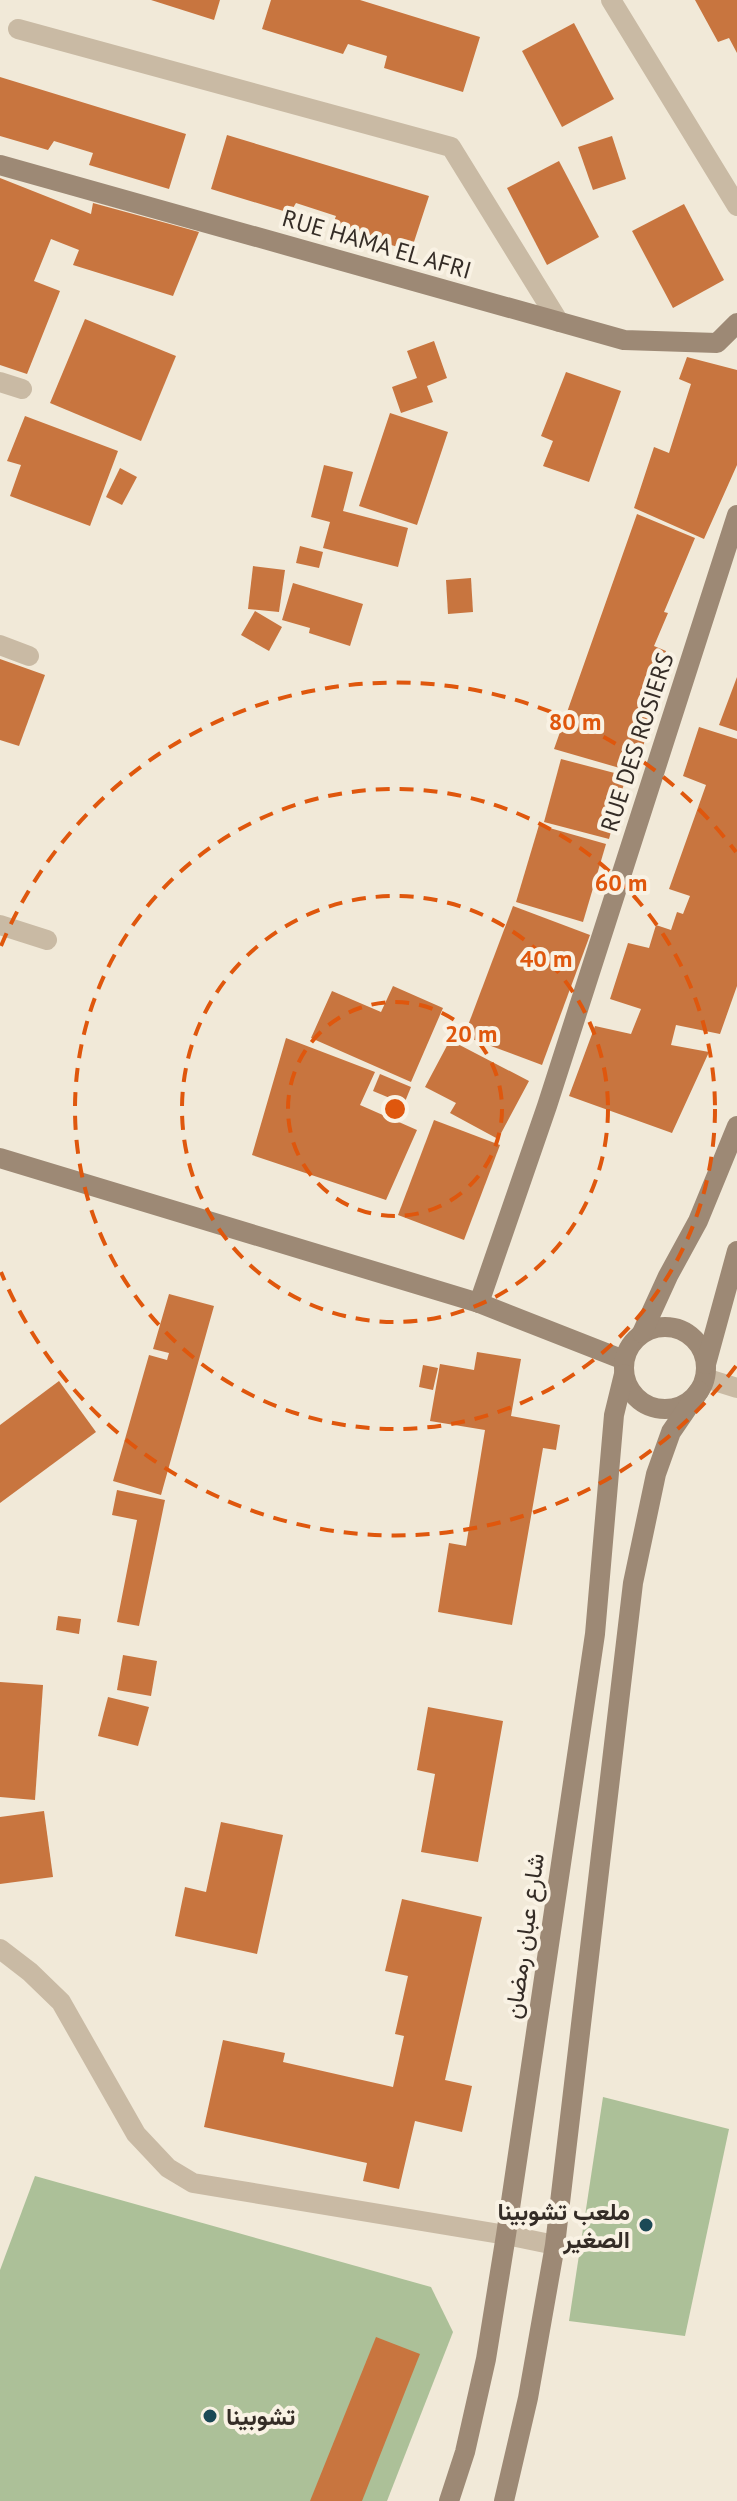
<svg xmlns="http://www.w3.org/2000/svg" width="737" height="2501" viewBox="0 0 737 2501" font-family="'PT Sans',Vazirmatn,sans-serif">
	<rect width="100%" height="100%" fill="#f1e9d8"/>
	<g fill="#acc098">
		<polygon points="603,2097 729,2129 685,2336 569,2321"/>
		<polygon points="35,2176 431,2287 453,2332 387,2501 0,2501 0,2270"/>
	</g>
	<g fill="#c8753f">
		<polygon points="151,0 220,0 214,20"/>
		<polygon points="271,0 360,0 480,37 463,92 384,68 387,56 348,44 343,54 262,29"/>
		<polygon points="695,0 737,0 737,53 729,38 718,42"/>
		<polygon points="574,23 614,99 562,127 522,51"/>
		<polygon points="0,77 186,134 169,189 89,165 93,153 54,141 48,150 0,136"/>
		<polygon points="227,135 429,196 411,251 332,227 336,216 296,203 290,213 211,189"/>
		<polygon points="612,136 626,179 593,190 578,147"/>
		<polygon points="559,161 599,237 547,265 507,188"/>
		<polygon points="0,178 91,214 93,203 199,232 173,296 73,265 79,250 51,239 34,281 60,291 27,374 0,365"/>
		<polygon points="684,204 724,280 673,308 632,231"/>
		<polygon points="85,319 176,356 141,441 50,403"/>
		<polygon points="434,341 447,378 427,386 433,402 401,413 392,387 417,378 407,351"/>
		<polygon points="687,357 737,370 737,465 704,539 634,508 654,447 669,453 691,384 679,379"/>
		<polygon points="566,372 621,391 589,482 543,466 553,441 541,436"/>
		<polygon points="390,413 448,432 417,525 359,506"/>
		<polygon points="25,416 118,451 90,526 10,496 21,465 7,461"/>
		<polygon points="324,465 353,472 343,511 408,528 398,567 323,548 330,522 311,517"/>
		<polygon points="120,468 137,477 122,505 106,497"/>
		<polygon points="637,514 695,538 664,612 668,613 654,646 666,651 637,773 554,749"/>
		<polygon points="300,546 323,552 319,568 296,563"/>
		<polygon points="253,566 285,570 279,612 248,609"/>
		<polygon points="471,578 473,612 448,614 446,580"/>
		<polygon points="293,583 363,604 350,646 309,633 310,628 282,620"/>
		<polygon points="255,611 282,627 269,651 241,635"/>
		<polygon points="0,659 45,675 19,746 0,740"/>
		<polygon points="737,677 737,731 719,725"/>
		<polygon points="699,727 737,739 737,986 720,1034 676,1025 671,1045 709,1052 672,1133 569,1096 595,1026 631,1034 641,1009 610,999 628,943 649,948 656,925 671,930 677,912 683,914 690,896 669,889 706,785 683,776"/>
		<polygon points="561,759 626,776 609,839 544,822"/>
		<polygon points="539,825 606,844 583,922 516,902"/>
		<polygon points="513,906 590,935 542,1065 464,1036"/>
		<polygon points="393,986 443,1008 411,1082 311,1038 332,991 381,1012"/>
		<polygon points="286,1038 375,1072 360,1105 417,1130 386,1200 252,1155"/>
		<polygon points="450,1040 529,1081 498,1139 450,1113 456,1103 425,1087"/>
		<polygon points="380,1074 411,1087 404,1104 373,1091"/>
		<polygon points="434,1120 500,1145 464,1240 398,1215"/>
		<polygon points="169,1294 214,1306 161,1495 113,1481 149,1355 167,1360 169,1353 153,1349"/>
		<polygon points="477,1352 521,1359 511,1416 560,1425 556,1450 543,1448 512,1625 438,1612 449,1543 466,1546 485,1430 430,1421 440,1364 474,1370"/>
		<polygon points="423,1365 438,1368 433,1390 419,1387"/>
		<polygon points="59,1381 96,1432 0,1503 0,1425"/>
		<polygon points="117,1490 165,1500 139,1626 117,1622 137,1520 112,1515"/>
		<polygon points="58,1616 81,1619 79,1634 56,1630"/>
		<polygon points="123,1655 157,1661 151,1696 117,1690"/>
		<polygon points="0,1682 43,1685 35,1800 0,1797"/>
		<polygon points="108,1697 149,1707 138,1746 98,1736"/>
		<polygon points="428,1707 503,1721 478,1862 421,1852 435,1774 417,1770"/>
		<polygon points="44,1811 53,1877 0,1884 0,1817"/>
		<polygon points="221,1822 283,1835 257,1954 175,1936 185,1887 206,1892"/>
		<polygon points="402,1899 482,1917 445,2080 472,2086 462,2132 415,2121 399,2189 363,2181 367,2163 204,2127 223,2040 285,2053 283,2062 393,2087 404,2036 395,2034 408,1976 385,1971"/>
		<polygon points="376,2337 420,2354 362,2501 310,2501"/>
	</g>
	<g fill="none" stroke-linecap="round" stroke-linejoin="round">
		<g stroke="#c9baa4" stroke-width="20">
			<polyline points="611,0 737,206"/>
			<polyline points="18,29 451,147 559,322"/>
			<polyline points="0,382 22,389"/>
			<polyline points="0,645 29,656"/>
			<polyline points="0,925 47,940"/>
			<polyline points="705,1378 737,1388"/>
			<polyline points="0,1949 30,1972 61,2002 136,2134 168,2168 193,2183 506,2235 555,2245"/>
		</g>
		<g stroke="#9d8975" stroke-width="20">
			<polyline points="0,165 624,340 717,343 737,323"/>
			<polyline points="0,1158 479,1303 624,1360"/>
			<polyline points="479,1303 547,1106 737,515"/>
			<circle cx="665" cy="1368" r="41"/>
			<polyline points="642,1333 668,1276 698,1221 737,1126"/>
			<polyline points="706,1364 737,1251"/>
			<polyline points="449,2501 465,2452 486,2359 506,2235 595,1634 614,1415 624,1374"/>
			<polyline points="504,2501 528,2398 555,2245 633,1583 656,1474 671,1432 699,1391"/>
		</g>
	</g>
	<g fill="none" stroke="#df570d" stroke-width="4" stroke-dasharray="14 10">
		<circle cx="395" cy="1109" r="107"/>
		<circle cx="395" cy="1109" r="213"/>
		<circle cx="395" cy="1109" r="320"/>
		<path d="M736 1366A427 427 0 0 1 1 1272M1 946A427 427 0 0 1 736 852"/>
	</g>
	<g fill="#1b4956" stroke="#f9f2e4" stroke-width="3">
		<circle cx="646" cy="2225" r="8"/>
		<circle cx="210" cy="2416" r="8"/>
	</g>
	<g text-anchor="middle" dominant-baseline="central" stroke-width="8" stroke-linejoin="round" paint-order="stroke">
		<g font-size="24" fill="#342c26" stroke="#f9f2e4">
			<text transform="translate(377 244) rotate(16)">RUE HAMA EL AFRI</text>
			<text transform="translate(637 742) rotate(-72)">RUE DES ROSIERS</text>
			<text transform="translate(524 1936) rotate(-82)">شارع عبان رمضان</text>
		</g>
		<g font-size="24" font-weight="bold" fill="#342c26" stroke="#f9f2e4" text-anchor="end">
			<text x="630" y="2211">ملعب تشوبينا<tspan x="630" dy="28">الصغير</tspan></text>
			<text x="226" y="2416" text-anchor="start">تشوبينا</text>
		</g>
	</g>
	<circle cx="395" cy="1109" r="12" fill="#df570d" stroke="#f9f2e4" stroke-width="4"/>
	<g font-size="24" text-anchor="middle" font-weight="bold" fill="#df570d" stroke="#f9f2e4" stroke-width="8" stroke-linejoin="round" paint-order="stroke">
		<text x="575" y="730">80 m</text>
		<text x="621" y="891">60 m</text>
		<text x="546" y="967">40 m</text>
		<text x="471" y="1042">20 m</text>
	</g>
</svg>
